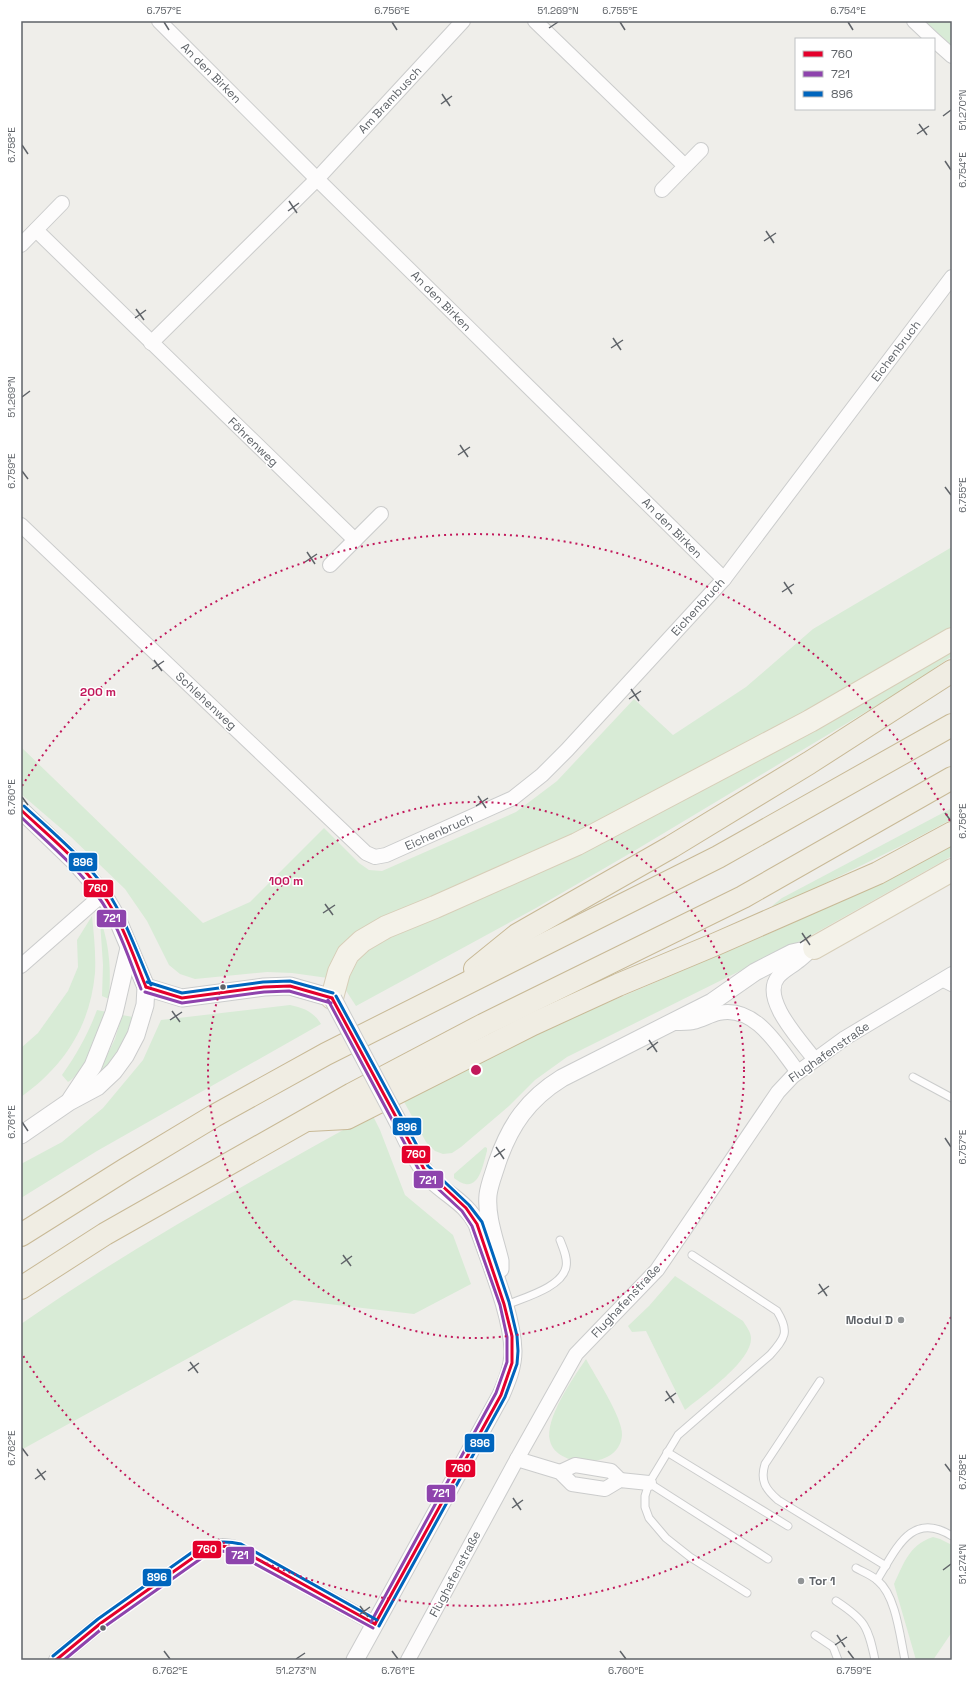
<svg xmlns="http://www.w3.org/2000/svg" width="973" height="1681" viewBox="0 0 973 1681" font-family="'Space Grotesk',sans-serif">
	<rect width="100%" height="100%" fill="#efeeea"/>
	<g fill="#d8ebd6">
		<polygon points="925,21 952,21 952,46"/>
		<polygon points="952,547 952,656 909,686 634,851 536,908 356,1006 343,986 328,978 292,973 267,972 195,979 180,974 169,965 147,921 125,889 71,837 21,794 21,747 203,923 250,902 324,828 359,863 369,870 382,871 516,812 557,781 634,699 673,735 746,687 813,629"/>
		<polygon points="952,808 952,819 911,841 783,904 772,906 782,898"/>
		<polygon points="952,844 952,856 810,936 567,1057 535,1080 509,1106 461,1147 452,1153 443,1154 435,1151 426,1142 402,1098 537,1033 773,932 888,879"/>
		<path d="M92,916C94,935 96,955 95,973C90,1027 64,1066 21,1097V1048L38,1033L68,991L78,967L77,940Z"/>
		<path d="M100,921H101C110,947 111,972 109,999L102,996L103,965Z"/>
		<path d="M290,1005C304,1008 314,1012 321,1024L97,1151L21,1198V1164L62,1142L103,1108L143,1060L161,1020Z"/>
		<path d="M97,1010L107,1012C100,1029 84,1074 68,1082L62,1075C77,1054 88,1034 97,1010Z"/>
		<polygon points="122,1015 133,1017 122,1045 105,1068 101,1071 100,1069 115,1039"/>
		<path d="M372,1114L380,1130L405,1195L453,1235L471,1284L414,1314L294,1300L21,1450V1324C133,1246 253,1180 372,1114Z"/>
		<path d="M485,1147L487,1148V1151C482,1168 478,1197 454,1178V1174Z"/>
		<path d="M675,1276L743,1321C746,1326 751,1332 751,1338C752,1361 702,1396 685,1410L646,1331L632,1332L628,1326L649,1306Z"/>
		<path d="M586,1359C595,1376 623,1418 622,1435C620,1470 557,1469 550,1441C544,1419 574,1377 586,1359Z"/>
		<path d="M933,1537L940,1539L952,1545V1632L933,1660H916L894,1584C904,1563 909,1545 933,1537Z"/>
	</g>
	<g fill="none" stroke-linecap="round" stroke-linejoin="round">
		<defs>
			<g id="service">
				<polyline points="940,982 952,988"/>
				<polyline points="913,1077 952,1098"/>
				<path d="M692,1255L777,1311C790,1332 785,1338 770,1355L678,1435L649,1483L645,1496V1507L649,1518L666,1538L690,1557L747,1593"/>
				<path d="M504,1306C522,1298 562,1288 566,1267C568,1258 563,1248 560,1240"/>
				<path d="M820,1381L765,1464C760,1480 765,1489 778,1500L886,1566"/>
				<polyline points="667,1452 788,1526"/>
				<polyline points="649,1483 768,1559"/>
				<path d="M856,1568C863,1572 872,1575 878,1581C896,1596 900,1637 905,1660"/>
				<path d="M877,1580C896,1550 911,1510 952,1536"/>
				<path d="M836,1601C865,1620 868,1626 875,1660"/>
				<polyline points="815,1635 833,1647 838,1660"/>
			</g>
			<g id="minor">
				<polyline points="159,21 317,179 724,579"/>
				<polyline points="535,21 685,166"/>
				<polyline points="914,21 933,39"/>
				<polyline points="934,40 952,56"/>
				<polyline points="662,190 701,150"/>
				<polyline points="36,230 355,540"/>
				<polyline points="21,245 62,203"/>
				<polyline points="151,343 317,179 463,21"/>
				<polyline points="21,525 366,853 375,857 386,855 513,798 542,775 567,750 724,579 952,277"/>
				<polyline points="330,565 381,514"/>
				<path d="M814,948C808,952 803,958 797,962C791,967 783,971 778,977C760,999 802,1042 815,1060"/>
				<polyline points="21,966 103,894"/>
				<path d="M674,1023C680,1023 687,1023 693,1022C702,1020 710,1015 719,1013C756,1005 779,1048 798,1072"/>
				<polyline points="517,1459 560,1472 572,1484 605,1489 620,1480 649,1483"/>
				<polyline points="560,1472 575,1465 611,1471 620,1480"/>
				<path d="M56,1660L101,1623L204,1550C219,1545 224,1545 239,1549L375,1624"/>
				<polyline points="408,1660 517,1459 576,1354 657,1270 778,1092 793,1076 845,1038 952,974"/>
			</g>
			<g id="tertiary">
				<polyline points="21,810 75,862 103,894 116,916 146,987 145,1005 136,1035 125,1056 114,1071 97,1087 69,1102 21,1135"/>
				<polyline points="146,987 182,998 264,987 290,986 332,998 333,999"/>
				<polyline points="71,1099 93,1066 114,1013 129,948"/>
				<path d="M500,1269V1261C495,1240 486,1217 488,1195C489,1185 494,1173 497,1163C510,1125 528,1099 562,1078L712,1002L755,972L792,953L814,948"/>
				<path d="M355,1660L501,1395C507,1381 513,1367 513,1351C512,1313 489,1261 477,1224C467,1204 449,1196 433,1181C417,1165 407,1140 397,1120"/>
			</g>
			<g id="primary">
				<polyline points="814,948 952,870"/>
				<polyline points="332,998 339,972 348,954 362,941 386,927 435,907 577,844 810,721 952,639"/>
			</g>
			<g id="motorway">
				<polyline points="475,969 517,935 671,847 809,763 952,671"/>
				<polyline points="309,1120 347,1118 533,1024 618,985 716,944 878,873 952,833"/>
				<polyline points="21,1235 126,1169 214,1116 326,1054 718,857 952,725"/>
				<polyline points="21,1288 105,1234 352,1094 483,1025 743,897 952,778"/>
			</g>
		</defs>
		<use href="#service" stroke="#cbcccc" stroke-width="9"/>
		<use href="#minor" stroke="#cbcccc" stroke-width="16"/>
		<use href="#tertiary" stroke="#cbcccc" stroke-width="19"/>
		<use href="#primary" stroke="#d7ceb8" stroke-width="24"/>
		<use href="#motorway" stroke="#c8b996" stroke-width="24"/>
		<use href="#service" stroke="#fdfcfc" stroke-width="7"/>
		<use href="#minor" stroke="#fdfcfc" stroke-width="14"/>
		<use href="#tertiary" stroke="#fdfcfc" stroke-width="17"/>
		<use href="#primary" stroke="#f4f2e9" stroke-width="22"/>
		<use href="#motorway" stroke="#f0ede3" stroke-width="22"/>
		<defs>
			<polyline id="tertiary-bridge" points="333,999 397,1120"/>
		</defs>
		<use href="#tertiary-bridge" stroke="#cbcccc" stroke-width="19" stroke-linecap="butt"/>
		<use href="#tertiary-bridge" stroke="#fdfcfc" stroke-width="17"/>
		<defs>
			<g id="bus-1">
				<path d="M21,810C49,836 80,861 102,893C122,921 133,955 146,987"/>
				<polyline points="146,987 182,998 264,987 290,986 332,998"/>
				<polyline points="332,998 424,1169 466,1208 477,1224 504,1304 512,1336 512,1363 501,1395 375,1624"/>
				<polyline points="56,1660 101,1623 204,1550 222,1546 239,1549 375,1624"/>
			</g>
			<g id="bus-2">
				<path d="M21,817C47,842 76,866 97,895C118,923 128,957 141,989"/>
				<polyline points="145,992 182,1003 264,992 289,991 331,1003"/>
				<polyline points="328,1000 420,1172 462,1211 472,1226 500,1305 507,1337 507,1362 496,1393 371,1622"/>
				<polyline points="64,1660 104,1627 206,1555 222,1551 237,1554 373,1628"/>
			</g>
			<g id="bus-3">
				<path d="M24,806C53,833 85,859 107,891C126,920 137,953 151,985"/>
				<polyline points="147,982 182,993 263,982 290,981 333,993"/>
				<polyline points="336,996 428,1166 469,1205 482,1222 509,1302 517,1336 518,1351 517,1364 505,1397 379,1626"/>
				<path d="M53,1656L98,1619L201,1546C215,1541 227,1541 241,1544L377,1620"/>
			</g>
		</defs>
		<use href="#bus-1" stroke="#fff" stroke-width="6"/>
		<use href="#bus-2" stroke="#fff" stroke-width="6"/>
		<use href="#bus-3" stroke="#fff" stroke-width="6"/>
		<use href="#bus-1" stroke="#e4002b" stroke-width="3"/>
		<use href="#bus-2" stroke="#8e44ad" stroke-width="3"/>
		<use href="#bus-3" stroke="#0065bd" stroke-width="3"/>
	</g>
	<path fill="none" stroke="#5f6368" stroke-width="1.5" d="M164,22L169,30M392,22L397,30M620,22L625,30M848,22L853,30M549,28L558,22M442,94L450,106M441,104L452,96M943,116L951,110M919,124L927,135M917,134L929,126M22,145L28,154M945,161L951,170M289,201L297,213M288,211L299,203M766,231L774,243M764,241L776,233M136,309L144,320M135,318L146,310M613,338L621,350M611,348L623,340M22,397L30,391M460,445L468,457M458,455L470,447M22,471L28,479M945,487L951,495M307,552L315,564M305,562L317,554M784,582L792,594M782,592L794,584M154,660L162,671M152,669L164,661M631,689L639,701M629,699L641,691M478,796L486,808M22,797L28,805M476,806L488,798M945,813L951,821M325,904L333,915M323,913L335,905M802,933L810,945M800,943L811,935M172,1011L180,1022M170,1020L182,1012M649,1040L657,1052M647,1050L658,1042M22,1122L28,1131M945,1138L951,1147M496,1147L504,1159M494,1157L505,1149M343,1255L351,1266M341,1264L352,1256M819,1284L827,1296M818,1294L829,1286M190,1362L198,1373M188,1371L199,1363M666,1391L674,1403M665,1401L676,1393M22,1448L28,1456M945,1464L951,1472M37,1469L45,1480M35,1479L46,1471M513,1498L521,1510M512,1508L523,1500M943,1570L951,1564M360,1606L368,1617M359,1615L370,1607M837,1635L845,1647M835,1645L847,1637M164,1651L170,1659M392,1651L398,1659M620,1651L626,1659M848,1651L854,1659M296,1659L305,1653"/>
	<g fill="none" stroke="#c2185b" stroke-width="2" stroke-dasharray="2 4">
		<circle cx="476" cy="1070" r="268"/>
		<path d="M951 1317A535 535 0 0 1 22 1354M22 786A535 535 0 0 1 951 823"/>
	</g>
	<g fill="#5f6368" stroke="#fff" stroke-width="1.5">
		<circle cx="223" cy="987" r="3.5"/>
		<circle cx="103" cy="1628" r="3.5"/>
	</g>
	<g fill="#919496" stroke="#fff" stroke-width="1.5">
		<circle cx="901" cy="1320" r="4"/>
		<circle cx="801" cy="1581" r="4"/>
	</g>
	<g text-anchor="middle" dominant-baseline="central" stroke-width="3" stroke-linejoin="round" paint-order="stroke">
		<g font-size="12" fill="#5f6368" stroke="#fff">
			<text transform="translate(211 73) rotate(45)">An den Birken</text>
			<text transform="translate(390 100) rotate(-47)">Am Brambusch</text>
			<text transform="translate(441 301) rotate(45)">An den Birken</text>
			<text transform="translate(896 351) rotate(-53)">Eichenbruch</text>
			<text transform="translate(253 442) rotate(44)">Föhrenweg</text>
			<text transform="translate(672 528) rotate(45)">An den Birken</text>
			<text transform="translate(698 607) rotate(-48)">Eichenbruch</text>
			<text transform="translate(206 701) rotate(43)">Schlehenweg</text>
			<text transform="translate(439 832) rotate(-24)">Eichenbruch</text>
			<text transform="translate(829 1052) rotate(-35)">Flughafenstraße</text>
			<text transform="translate(626 1301) rotate(-47)">Flughafenstraße</text>
			<text transform="translate(455 1574) rotate(-62)">Flughafenstraße</text>
		</g>
		<g font-size="12" font-weight="bold" fill="#5f6368" stroke="#fff" text-anchor="end">
			<text x="893" y="1320">Modul D</text>
			<text x="809" y="1581" text-anchor="start">Tor 1</text>
		</g>
	</g>
	<circle cx="476" cy="1070" r="6" fill="#c2185b" stroke="#fff" stroke-width="2"/>
	<g font-size="12" text-anchor="middle" font-weight="bold" fill="#c2185b" stroke="#fff" stroke-width="3" stroke-linejoin="round" paint-order="stroke">
		<text x="98" y="696">200 m</text>
		<text x="286" y="885">100 m</text>
	</g>
	<g stroke="#fff" stroke-width="1.5">
		<rect x="68" y="852" width="30" height="20" rx="4" fill="#0065bd"/>
		<rect x="83" y="879" width="31" height="19" rx="4" fill="#e4002b"/>
		<rect x="96" y="909" width="31" height="19" rx="4" fill="#8e44ad"/>
		<rect x="392" y="1117" width="30" height="19" rx="4" fill="#0065bd"/>
		<rect x="401" y="1145" width="30" height="19" rx="4" fill="#e4002b"/>
		<rect x="413" y="1170" width="31" height="19" rx="4" fill="#8e44ad"/>
		<rect x="464" y="1433" width="31" height="20" rx="4" fill="#0065bd"/>
		<rect x="445" y="1459" width="31" height="19" rx="4" fill="#e4002b"/>
		<rect x="426" y="1484" width="30" height="19" rx="4" fill="#8e44ad"/>
		<rect x="192" y="1540" width="30" height="19" rx="4" fill="#e4002b"/>
		<rect x="225" y="1546" width="30" height="19" rx="4" fill="#8e44ad"/>
		<rect x="142" y="1568" width="30" height="19" rx="4" fill="#0065bd"/>
	</g>
	<g font-size="11" text-anchor="middle" font-weight="bold" fill="#fff">
		<text x="83" y="866">896</text>
		<text x="98" y="892">760</text>
		<text x="112" y="922">721</text>
		<text x="407" y="1131">896</text>
		<text x="416" y="1158">760</text>
		<text x="428" y="1184">721</text>
		<text x="480" y="1447">896</text>
		<text x="461" y="1472">760</text>
		<text x="441" y="1497">721</text>
		<text x="207" y="1553">760</text>
		<text x="240" y="1559">721</text>
		<text x="157" y="1581">896</text>
	</g>
	<rect width="973" height="1681" fill="none" stroke="#ffffff" stroke-width="44"/>
	<rect x="795" y="38" width="140" height="72" fill="#ffffff" stroke="#bfc1c3"/>
	<rect x="803" y="51" width="20" height="6" fill="#e4002b" stroke="#bfc1c3"/>
	<text x="831" y="58" font-size="12" fill="#5f6368">760</text>
	<rect x="803" y="71" width="20" height="6" fill="#8e44ad" stroke="#bfc1c3"/>
	<text x="831" y="78" font-size="12" fill="#5f6368">721</text>
	<rect x="803" y="91" width="20" height="6" fill="#0065bd" stroke="#bfc1c3"/>
	<text x="831" y="98" font-size="12" fill="#5f6368">896</text>
	<rect x="22" y="22" width="929" height="1637" fill="none" stroke="#5f6368" stroke-width="1.5"/>
	<g font-size="10" text-anchor="middle" fill="#5f6368">
		<text x="164" y="14">6.757°E</text>
		<text x="392" y="14">6.756°E</text>
		<text x="558" y="14">51.269°N</text>
		<text x="620" y="14">6.755°E</text>
		<text x="848" y="14">6.754°E</text>
		<text transform="translate(962 110) rotate(-90)" y="4">51.270°N</text>
		<text transform="translate(11 145) rotate(-90)" y="4">6.758°E</text>
		<text transform="translate(962 170) rotate(-90)" y="4">6.754°E</text>
		<text transform="translate(11 397) rotate(-90)" y="4">51.269°N</text>
		<text transform="translate(11 471) rotate(-90)" y="4">6.759°E</text>
		<text transform="translate(962 495) rotate(-90)" y="4">6.755°E</text>
		<text transform="translate(11 797) rotate(-90)" y="4">6.760°E</text>
		<text transform="translate(962 821) rotate(-90)" y="4">6.756°E</text>
		<text transform="translate(11 1122) rotate(-90)" y="4">6.761°E</text>
		<text transform="translate(962 1147) rotate(-90)" y="4">6.757°E</text>
		<text transform="translate(11 1448) rotate(-90)" y="4">6.762°E</text>
		<text transform="translate(962 1472) rotate(-90)" y="4">6.758°E</text>
		<text transform="translate(962 1564) rotate(-90)" y="4">51.274°N</text>
		<text x="170" y="1674">6.762°E</text>
		<text x="296" y="1674">51.273°N</text>
		<text x="398" y="1674">6.761°E</text>
		<text x="626" y="1674">6.760°E</text>
		<text x="854" y="1674">6.759°E</text>
	</g>
</svg>
